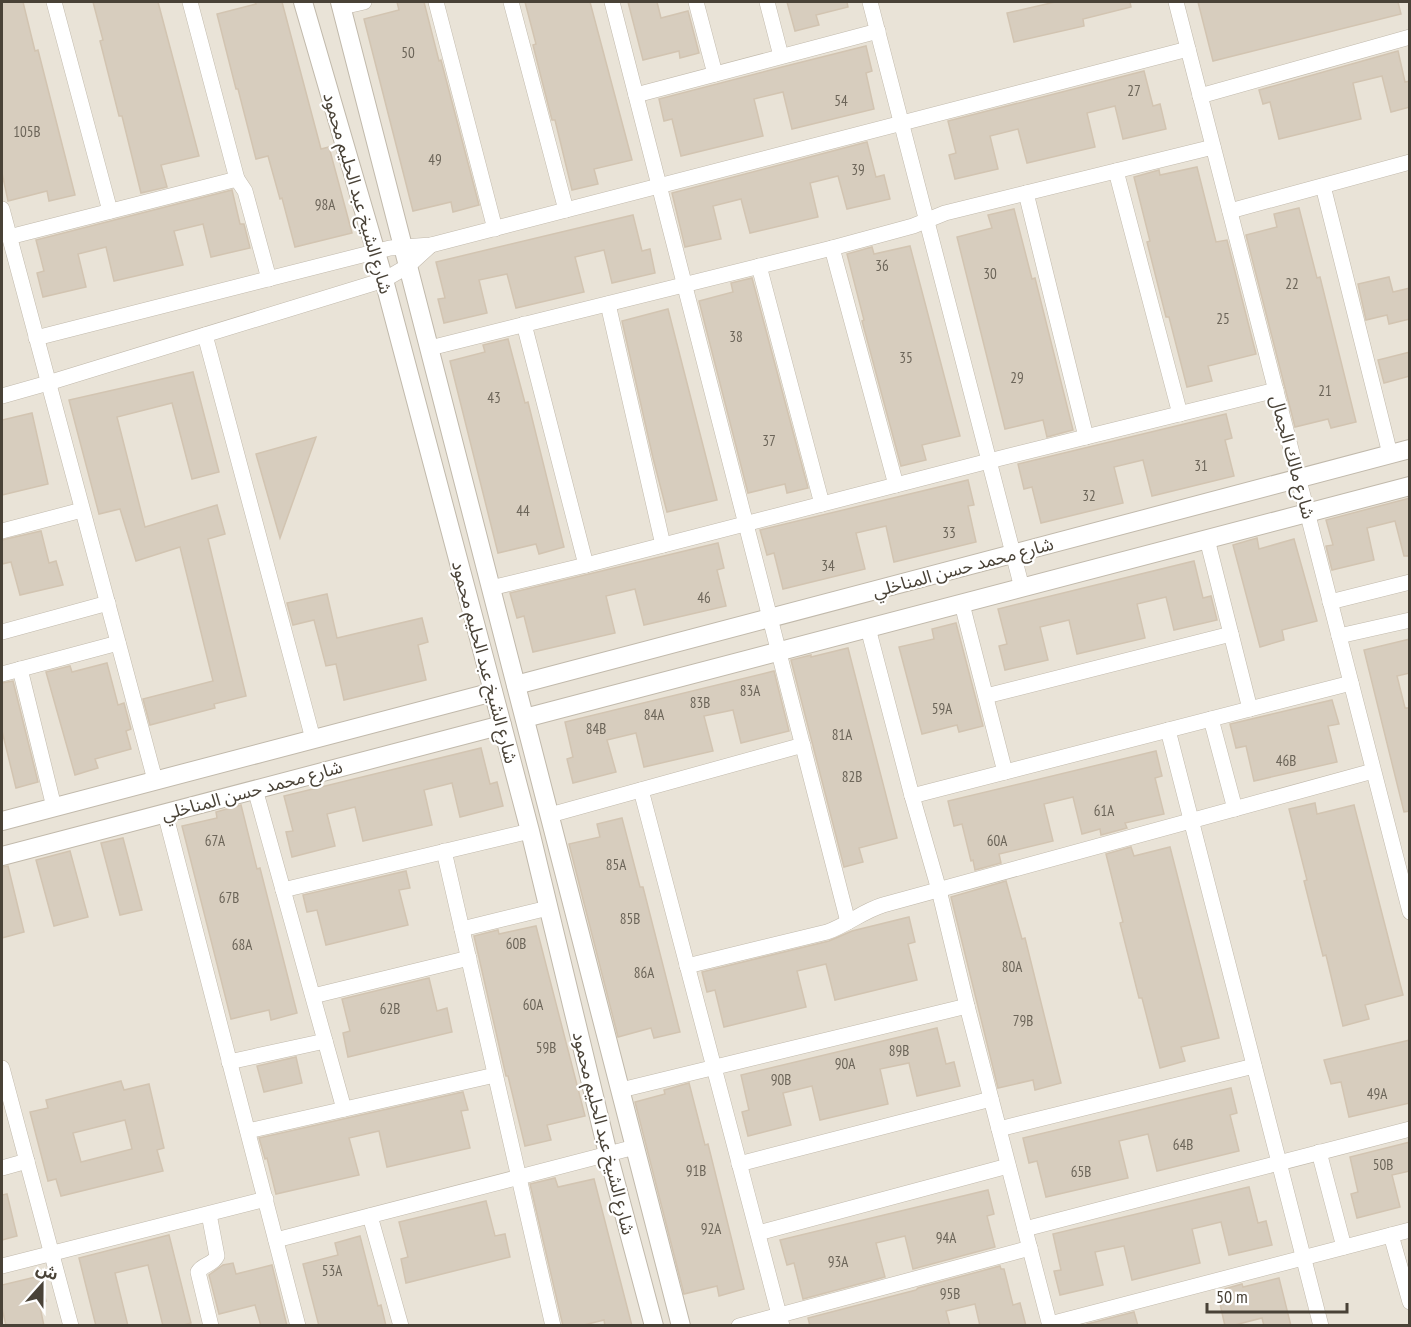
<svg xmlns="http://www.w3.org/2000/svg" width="1411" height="1327" viewBox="0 0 1411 1327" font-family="'PT Sans Narrow','Noto Sans Arabic',sans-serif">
	<rect width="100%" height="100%" fill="#f5f1e9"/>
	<polygon fill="#e9e3d7" points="2,2 1409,2 1409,1325 2,1326"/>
	<g fill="#d7cdbe" stroke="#d2c4b1" stroke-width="1.5" fill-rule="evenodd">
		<polygon points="2,2 23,2 35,51 38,50 75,195 49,201 47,191 8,201 2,173"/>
		<polygon points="93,2 158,2 199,156 161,165 167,187 141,193 122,116 119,116 100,41 103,40"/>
		<polygon points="255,2 282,2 321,149 329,147 352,233 295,247 282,198 280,199 268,156 256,159 238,89 236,89 217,14 256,4"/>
		<polygon points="397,2 424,2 439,61 441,60 479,205 453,212 451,202 413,211 364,19 399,10"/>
		<polygon points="525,2 590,2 632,160 594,169 598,184 572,190 555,120 552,120 542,81 533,45 536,44"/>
		<polygon points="628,2 657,2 661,18 688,11 699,53 680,58 679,51 643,60"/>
		<polygon points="787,2 847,2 848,7 816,15 819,25 795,31"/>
		<polygon points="1055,2 1130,2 1131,7 1083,19 1084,26 1014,42 1007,13"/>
		<polygon points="1198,2 1398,2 1401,14 1213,61"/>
		<polygon points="866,46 872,71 866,73 874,109 792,129 783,92 754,99 763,136 681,156 672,119 664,121 659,99 782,67"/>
		<polygon points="1398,51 1405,82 1410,81 1410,107 1391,112 1382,76 1353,83 1361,119 1279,139 1270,102 1263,104 1259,90"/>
		<polygon points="1144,71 1153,106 1160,104 1166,129 1123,139 1115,106 1087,113 1095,147 1027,163 1018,129 990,136 998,169 955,179 949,155 956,153 948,121"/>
		<polygon points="867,142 876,177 884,175 890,199 847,209 838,176 810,183 818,217 750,233 741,199 713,206 721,239 685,247 672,193"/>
		<polygon points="1197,167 1216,242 1227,240 1256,354 1208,366 1212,381 1187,387 1169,317 1166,317 1147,242 1150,241 1134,177 1159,170 1160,175"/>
		<polygon points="232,190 240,224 244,224 250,248 211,257 203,224 174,231 183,265 114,281 106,247 78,254 86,287 43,297 37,273 44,271 36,240"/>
		<polygon points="1299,208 1317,278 1320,277 1356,422 1331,428 1328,419 1295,427 1246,235 1277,227 1274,214"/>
		<polygon points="1014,209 1032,279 1035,278 1073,430 1047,437 1043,420 1005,429 957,237 992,228 988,215"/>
		<polygon points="633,215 642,251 650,249 655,273 612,283 604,250 575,257 584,292 516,308 507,274 479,280 487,313 444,323 438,299 445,298 436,262"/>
		<polygon points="910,246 960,436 922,445 926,460 901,466 862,321 864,320 847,254 872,247 874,254"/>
		<polygon points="1389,277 1393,292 1410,288 1410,319 1389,324 1387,315 1366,320 1358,284"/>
		<polygon points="752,278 808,488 787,493 785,484 748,493 699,301 733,292 731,283"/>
		<polygon points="668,309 717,500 667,512 653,458 622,321"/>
		<polygon points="508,339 525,403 528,402 564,547 539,554 536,544 498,553 450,361 485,352 483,345"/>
		<polygon points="1410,352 1410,376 1384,383 1378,360"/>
		<polygon points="193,372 219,472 192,479 172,403 117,417 145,527 217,505 225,534 208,539 246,696 214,704 215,708 150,725 143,699 213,681 180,547 136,561 120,509 99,514 69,400"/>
		<polygon points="32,413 48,484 2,495 2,420"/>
		<polygon points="1226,414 1232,438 1225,440 1234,476 1152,496 1143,460 1114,467 1123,503 1041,523 1032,487 1024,489 1018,464"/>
		<polygon points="316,437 280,538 256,454"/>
		<polygon points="968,480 974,505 968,506 976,542 894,562 886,526 856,533 865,569 783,589 774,553 767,555 760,530"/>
		<polygon points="1410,498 1410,556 1404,556 1395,521 1367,528 1374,560 1332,570 1326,546 1333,545 1326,520"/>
		<polygon points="41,531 49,563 56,561 63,585 20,595 11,562 2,564 2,540"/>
		<polygon points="1257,538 1259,549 1294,539 1317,621 1282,630 1284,640 1260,647 1233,545"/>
		<polygon points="718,543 724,568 717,570 726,606 644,625 635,589 606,596 615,633 533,652 524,616 517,618 510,593"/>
		<polygon points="1194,561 1203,598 1211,596 1217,620 1174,630 1166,597 1137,604 1145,638 1077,654 1069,620 1040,627 1048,660 1005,670 999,646 1007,644 998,609"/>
		<polygon points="327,594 337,638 422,618 428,642 418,645 426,680 344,700 336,664 326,666 314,620 293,625 287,603"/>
		<polygon points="956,623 983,726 959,732 957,725 922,734 899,647 934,639 932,629"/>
		<polygon points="1410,639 1410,673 1397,676 1405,708 1410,708 1410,811 1404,812 1364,650"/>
		<polygon points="848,648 897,838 859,848 863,862 844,867 791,660 811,655 811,657"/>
		<polygon points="107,663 118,705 124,703 131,729 126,731 131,749 95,759 98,768 75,775 46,672 70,666 72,672"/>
		<polygon points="774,671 789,731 741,743 733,710 704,716 713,751 644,767 636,733 607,740 616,772 573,783 567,759 573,757 565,722"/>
		<polygon points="13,681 38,782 16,788 2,731 2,683"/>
		<polygon points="1332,700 1339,724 1328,726 1337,762 1254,781 1246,746 1236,748 1230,724"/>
		<polygon points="481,748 490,784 497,782 503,806 460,817 452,783 424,790 432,825 363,841 355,807 327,814 335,846 292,857 286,832 293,831 284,796"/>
		<polygon points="1156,751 1162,776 1155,778 1164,814 1125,823 1127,828 1101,835 1100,829 1082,834 1073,797 1044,804 1053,841 999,854 1001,863 975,870 973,860 971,861 962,824 954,826 948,801"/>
		<polygon points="1315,803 1317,814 1354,805 1403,995 1365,1005 1369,1019 1343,1026 1326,955 1323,956 1304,881 1307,880 1289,809"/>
		<polygon points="241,805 257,869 260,868 297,1013 271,1020 269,1010 231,1019 182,826 217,818 216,812"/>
		<polygon points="622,818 640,887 643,887 680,1032 654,1038 651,1028 618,1037 569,844 600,837 597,824"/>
		<polygon points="123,838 142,910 120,915 101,843"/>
		<polygon points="1131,847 1134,856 1170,847 1219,1038 1181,1047 1185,1061 1160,1068 1142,998 1139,998 1120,923 1123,922 1106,854"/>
		<polygon points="70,851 88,917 54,926 36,860"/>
		<polygon points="8,866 24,932 2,938 2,867"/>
		<polygon points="406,871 410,888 399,890 408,925 326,945 317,910 307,912 303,895"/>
		<polygon points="1006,881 1022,939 1025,938 1061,1083 1035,1090 1033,1080 998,1088 951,897"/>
		<polygon points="909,917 915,942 908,944 917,980 835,1000 826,964 797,971 806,1007 724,1027 715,990 707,992 702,972 829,941 852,931"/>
		<polygon points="536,926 585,1116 547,1125 551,1140 525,1146 508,1076 506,1076 474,936 498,930 499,934"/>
		<polygon points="429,978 437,1011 447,1008 452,1032 348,1057 343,1033 350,1031 342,999"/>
		<polygon points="937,1028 946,1064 954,1062 960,1086 917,1096 909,1063 880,1069 888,1104 820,1120 812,1086 783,1093 791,1125 748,1136 742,1112 749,1110 741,1075"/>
		<polygon points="1410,1040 1410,1103 1349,1117 1341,1082 1331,1084 1324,1060"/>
		<polygon points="296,1057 302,1083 264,1092 257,1066"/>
		<path d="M121,1081L124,1090L149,1084L164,1148L157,1150L163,1171L61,1196L56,1179L48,1181L30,1112L48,1108L46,1100ZM125,1120L132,1149L81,1162L73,1133Z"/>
		<polygon points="689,1083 705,1145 708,1144 744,1289 719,1296 717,1286 684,1294 635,1102 665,1094 664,1090"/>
		<polygon points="1231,1088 1237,1113 1230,1115 1239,1151 1157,1171 1148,1134 1119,1141 1128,1178 1046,1197 1037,1161 1029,1163 1023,1138"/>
		<polygon points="463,1092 468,1110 461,1111 470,1148 387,1167 379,1131 349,1138 359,1175 276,1194 267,1158 265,1159 259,1138"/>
		<polygon points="1410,1142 1410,1171 1392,1175 1400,1207 1357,1218 1351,1194 1358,1192 1350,1157"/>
		<polygon points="555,1178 558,1187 594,1179 632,1326 605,1326 604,1320 580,1326 563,1326 530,1184"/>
		<polygon points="1249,1187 1258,1223 1266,1221 1272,1245 1229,1255 1221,1222 1192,1229 1200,1263 1132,1280 1124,1246 1095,1252 1103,1285 1060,1295 1054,1271 1061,1270 1053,1234"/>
		<polygon points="988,1190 994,1214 987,1216 995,1247 913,1269 905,1236 876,1243 885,1277 803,1299 794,1263 787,1265 780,1240"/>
		<polygon points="7,1194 17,1236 2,1240 2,1195"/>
		<polygon points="486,1201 495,1236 505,1234 510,1257 406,1283 401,1259 408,1257 399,1222"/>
		<polygon points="169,1235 191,1323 180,1326 163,1326 148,1265 115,1273 128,1326 96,1326 79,1258"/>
		<polygon points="360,1236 378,1306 381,1305 386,1326 319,1326 303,1264 338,1255 335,1243"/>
		<polygon points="233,1263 236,1274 272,1265 287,1326 261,1326 255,1305 219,1314 209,1275 223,1265"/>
		<polygon points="1000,1266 1001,1269 1004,1269 1013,1305 1020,1303 1026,1326 980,1326 975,1304 946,1311 950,1326 810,1326 808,1318 916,1290 918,1288"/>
		<polygon points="40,1276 46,1301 39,1302 44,1326 6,1326 2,1308 2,1285"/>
		<polygon points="1279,1278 1291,1326 1264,1326 1262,1318 1231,1326 1225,1326 1217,1291 1242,1284 1243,1287"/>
		<polygon points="1134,1312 1138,1326 1087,1326 1087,1324"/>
	</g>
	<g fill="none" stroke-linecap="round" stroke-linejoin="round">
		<defs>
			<g id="minor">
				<polyline points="54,2 110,211"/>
				<polyline points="436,2 495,229"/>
				<polyline points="511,2 566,210"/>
				<polyline points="612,2 848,922"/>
				<polyline points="696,2 715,74"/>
				<polyline points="767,2 781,56"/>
				<polyline points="870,2 1022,588"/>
				<polyline points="1176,2 1410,912"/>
				<polyline points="342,7 364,2"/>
				<polyline points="636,95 878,31"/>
				<polyline points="1200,96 1410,37"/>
				<polyline points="1116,171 1180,414"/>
				<polyline points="237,179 245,191 269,279"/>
				<polyline points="1323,186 1390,454"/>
				<polyline points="1026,193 1086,437"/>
				<polyline points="2,209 155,780"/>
				<polyline points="1230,211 1410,162"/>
				<polyline points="9,237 237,179 190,2"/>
				<polyline points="832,248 896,485"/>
				<polyline points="759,266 822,504"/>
				<polyline points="608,304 663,545"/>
				<polyline points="524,324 586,565"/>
				<polyline points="205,335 313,739"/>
				<polyline points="36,338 390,248 431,245 1188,49"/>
				<polyline points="430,348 832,248 913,226 945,213 1213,147"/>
				<polyline points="2,396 48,383 384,280 408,266 431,245"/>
				<polyline points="2,531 82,510"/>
				<polyline points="1207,539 1250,709"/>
				<polyline points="491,588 586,565 989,461 1276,390"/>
				<polyline points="1330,602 1410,582"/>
				<polyline points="962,604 1005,772"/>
				<polyline points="868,628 912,796 939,890 967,1006 1050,1326"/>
				<polyline points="2,632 108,603"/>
				<polyline points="1339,636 1410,620"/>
				<polyline points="20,669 54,807"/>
				<polyline points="2,674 118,643"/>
				<polyline points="986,696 1231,634"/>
				<polyline points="1211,719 1235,809"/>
				<polyline points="1168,730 1321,1326"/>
				<polyline points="255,789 344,1109"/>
				<polyline points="641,790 782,1326"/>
				<polyline points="912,796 1351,683"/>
				<polyline points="165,813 298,1326"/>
				<polyline points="550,815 803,745"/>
				<polyline points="444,851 553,1326"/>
				<polyline points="283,890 530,831"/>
				<polyline points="462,929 548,908"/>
				<path d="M687,966L827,932C847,925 863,911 883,905L1373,771"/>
				<polyline points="313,996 469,958"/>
				<polyline points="229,1062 325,1041"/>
				<polyline points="2,1068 71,1326"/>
				<polyline points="621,1090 967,1006"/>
				<polyline points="999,1129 1254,1066"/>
				<polyline points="248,1131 495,1075"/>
				<polyline points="1319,1152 1344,1247"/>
				<polyline points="739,1164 991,1099"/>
				<polyline points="2,1168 27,1161"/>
				<path d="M209,1214L217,1256C213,1265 203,1264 198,1272L211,1326"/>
				<polyline points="370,1216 401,1326"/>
				<polyline points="1025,1229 1410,1129"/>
				<polyline points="758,1233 1008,1166"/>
				<polyline points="1391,1235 1410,1302"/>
				<polyline points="276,1240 635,1147"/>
				<polyline points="2,1266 266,1199"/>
				<polyline points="1050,1324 1410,1230"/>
				<polyline points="739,1326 1030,1248"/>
			</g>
			<g id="tertiary">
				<polyline points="303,2 384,280 502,725 530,831 608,1154 654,1326"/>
				<polyline points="340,2 681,1326"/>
				<polyline points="516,685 1410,449"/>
				<polyline points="525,718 1410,486"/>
				<polyline points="2,821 493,692"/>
				<polyline points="2,856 502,725"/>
			</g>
		</defs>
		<use href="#minor" stroke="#c1b9ab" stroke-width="16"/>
		<use href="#tertiary" stroke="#c1b9ab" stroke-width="20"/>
		<use href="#minor" stroke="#fff" stroke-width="15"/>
		<use href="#tertiary" stroke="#fff" stroke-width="18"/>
	</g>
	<g text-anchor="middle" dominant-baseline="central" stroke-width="4.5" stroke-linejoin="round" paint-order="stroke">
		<g font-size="15" fill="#6c6559">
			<text x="408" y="52">50</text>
			<text x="1134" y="90">27</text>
			<text x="841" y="100">54</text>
			<text x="27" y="131">105B</text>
			<text x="435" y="159">49</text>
			<text x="858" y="169">39</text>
			<text x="325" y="204">98A</text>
			<text x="882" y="265">36</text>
			<text x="990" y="273">30</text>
			<text x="1292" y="283">22</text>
			<text x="1223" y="318">25</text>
			<text x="736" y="336">38</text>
			<text x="906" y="357">35</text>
			<text x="1017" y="377">29</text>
			<text x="1325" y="390">21</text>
			<text x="494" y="397">43</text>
			<text x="769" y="440">37</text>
			<text x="1201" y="465">31</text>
			<text x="1089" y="495">32</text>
			<text x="523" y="510">44</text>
			<text x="949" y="532">33</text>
			<text x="828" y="565">34</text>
			<text x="704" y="597">46</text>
			<text x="750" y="690">83A</text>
			<text x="700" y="702">83B</text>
			<text x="942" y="708">59A</text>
			<text x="654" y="714">84A</text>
			<text x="596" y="728">84B</text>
			<text x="842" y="734">81A</text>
			<text x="1286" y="760">46B</text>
			<text x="852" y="776">82B</text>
			<text x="1104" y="810">61A</text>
			<text x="215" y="840">67A</text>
			<text x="997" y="840">60A</text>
			<text x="616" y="864">85A</text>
			<text x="229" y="897">67B</text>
			<text x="630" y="918">85B</text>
			<text x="516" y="943">60B</text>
			<text x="242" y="944">68A</text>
			<text x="1012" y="966">80A</text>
			<text x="644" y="972">86A</text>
			<text x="533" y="1004">60A</text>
			<text x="390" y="1008">62B</text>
			<text x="1023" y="1020">79B</text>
			<text x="546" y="1047">59B</text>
			<text x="899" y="1050">89B</text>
			<text x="845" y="1063">90A</text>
			<text x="781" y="1079">90B</text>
			<text x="1377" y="1093">49A</text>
			<text x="1183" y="1144">64B</text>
			<text x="1383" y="1164">50B</text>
			<text x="696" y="1170">91B</text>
			<text x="1081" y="1171">65B</text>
			<text x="711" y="1228">92A</text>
			<text x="946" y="1237">94A</text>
			<text x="838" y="1261">93A</text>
			<text x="332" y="1270">53A</text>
			<text x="950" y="1293">95B</text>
		</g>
		<g font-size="18" fill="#494237" stroke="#fff">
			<text transform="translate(358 193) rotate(74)">شارع الشيخ عبد الحليم محمود</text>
			<text transform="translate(1293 457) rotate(75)">شارع مالك الجمال</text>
			<text transform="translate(963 567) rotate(-15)">شارع محمد حسن المناخلي</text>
			<text transform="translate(485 662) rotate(75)">شارع الشيخ عبد الحليم محمود</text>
			<text transform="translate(252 790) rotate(-15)">شارع محمد حسن المناخلي</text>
			<text transform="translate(604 1133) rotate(76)">شارع الشيخ عبد الحليم محمود</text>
		</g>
	</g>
	<rect width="1411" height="1327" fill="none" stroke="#494237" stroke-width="6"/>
	<g transform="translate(42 1285) rotate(21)" stroke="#ffffff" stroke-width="4.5" paint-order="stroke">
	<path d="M0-4.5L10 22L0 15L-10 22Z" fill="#494237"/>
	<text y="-9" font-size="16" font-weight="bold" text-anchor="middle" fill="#494237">ش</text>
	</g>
	<path d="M1207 1303v9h140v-9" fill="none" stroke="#494237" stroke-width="3"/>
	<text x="1216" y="1303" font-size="18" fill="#494237" stroke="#ffffff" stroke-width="4.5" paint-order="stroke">50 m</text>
</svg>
